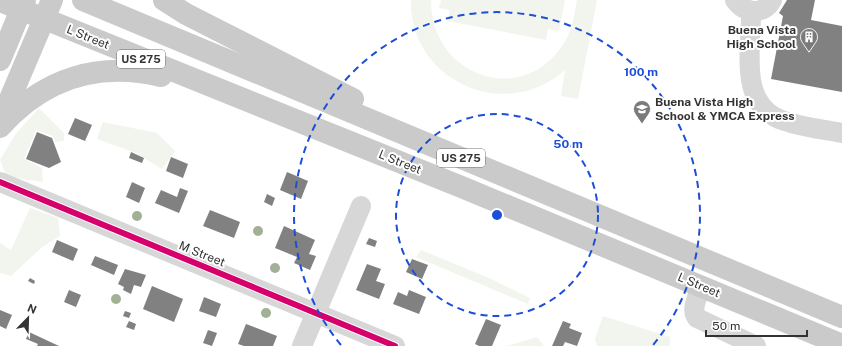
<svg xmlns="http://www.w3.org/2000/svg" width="842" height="346" viewBox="0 0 842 346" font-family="'Public Sans',sans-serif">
	<rect width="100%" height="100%" fill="#fff"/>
	<g fill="#f1f5ed">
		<path d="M411,0H431C430,75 520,108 562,46C572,33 574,16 577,0H597L578,99L561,96L565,70C505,124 409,80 411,0Z"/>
		<polygon points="441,0 565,0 559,31 548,29 546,40 448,21 450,10 439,8"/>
		<polygon points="39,108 64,133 64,141 55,142 53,136 36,130 24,159 42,168 43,182 7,177 0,160 15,135"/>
		<polygon points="103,122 157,133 175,151 162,169 136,153 97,139"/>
		<polygon points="30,208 58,218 60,236 42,247 11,276 0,273 0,243 11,250"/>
		<polygon points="421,250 489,278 530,298 528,304 416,257"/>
		<polygon points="603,316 670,337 670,346 597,346 595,339"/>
		<polygon points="537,337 544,346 507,346"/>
	</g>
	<g fill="#818181">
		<polygon points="787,0 815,0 811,20 842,26 842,92 771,79 783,16 779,13"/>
		<polygon points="75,118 92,125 85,141 68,134"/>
		<polygon points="37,132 52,138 61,162 49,168 26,159"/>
		<polygon points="131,152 144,158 142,163 129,158"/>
		<polygon points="171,157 188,164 183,178 166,171"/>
		<polygon points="287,172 308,181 301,199 280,190"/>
		<polygon points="132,182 145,188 139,203 126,197"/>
		<polygon points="180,188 188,191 179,213 155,203 161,190 177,197"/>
		<polygon points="267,194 275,198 272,206 264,202"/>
		<polygon points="210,210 240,222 234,238 203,226"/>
		<polygon points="284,226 315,240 309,254 316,256 310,270 294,263 297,257 275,248"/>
		<polygon points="369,238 377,241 375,247 366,244"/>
		<polygon points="57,240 78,249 73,261 52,252"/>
		<polygon points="95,256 118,265 114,275 91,265"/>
		<polygon points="412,259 428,265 422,279 406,272"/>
		<polygon points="367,264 381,269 376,281 385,284 379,299 356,290"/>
		<polygon points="125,269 146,275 141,287 134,285 131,294 123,290 124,287 118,284"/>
		<polygon points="30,278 35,281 34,284 28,281"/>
		<polygon points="152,286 183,299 174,322 143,309"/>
		<polygon points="69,290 81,295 76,307 64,302"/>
		<polygon points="409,290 426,297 419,314 393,304 398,292 407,296"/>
		<polygon points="204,297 221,304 216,317 199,311"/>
		<polygon points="0,310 12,315 6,329 0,326"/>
		<polygon points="125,311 131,313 129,318 123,316"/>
		<polygon points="486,319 501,325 492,346 479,346 475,344"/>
		<polygon points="129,321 136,324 134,330 126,327"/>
		<polygon points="563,321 571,324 569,328 582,333 577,346 565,342 563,346 552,346"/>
		<polygon points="246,324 277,336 273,346 244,346 238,344"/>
		<polygon points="208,330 217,333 212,346 203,343"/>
		<polygon points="29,332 59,346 37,346 38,344 26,339"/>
	</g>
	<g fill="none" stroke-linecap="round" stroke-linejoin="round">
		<g stroke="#d7d7d7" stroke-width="20">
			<path d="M735,0C744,13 764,16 772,0"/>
			<path d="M751,11C752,47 738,101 779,119C799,127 821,129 842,133"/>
			<polyline points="0,182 395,346"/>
			<path d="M702,286C698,296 690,309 697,318L756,346"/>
			<polyline points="302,346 361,206"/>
		</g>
		<g stroke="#cacaca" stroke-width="22">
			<polyline points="83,0 842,317"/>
			<polyline points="164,0 186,14 353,99"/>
			<polyline points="0,1 464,188 842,345"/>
			<polyline points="0,60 25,0"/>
			<polyline points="1,120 52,0"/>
			<path d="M0,127C43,79 97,61 161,76"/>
		</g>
		<defs>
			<polyline id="cycleway" points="0,182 395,346"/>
		</defs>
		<use href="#cycleway" stroke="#fff" stroke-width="8"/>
		<use href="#cycleway" stroke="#d6006c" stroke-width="6"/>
	</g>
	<g fill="#a2b095">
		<circle cx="137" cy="216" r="5"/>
		<circle cx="258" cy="231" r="5"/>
		<circle cx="275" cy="268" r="5"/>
		<circle cx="116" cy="299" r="5"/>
		<circle cx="266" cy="313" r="5"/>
	</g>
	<g fill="none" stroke="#1d4ed8" stroke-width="2" stroke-dasharray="7 5">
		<circle cx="497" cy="215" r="101"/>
		<path d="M341 345A203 203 0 1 1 653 345"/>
	</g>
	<defs>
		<symbol id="building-pin" viewBox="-11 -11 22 30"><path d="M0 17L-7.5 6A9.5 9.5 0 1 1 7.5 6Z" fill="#7a7a7a" stroke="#fff"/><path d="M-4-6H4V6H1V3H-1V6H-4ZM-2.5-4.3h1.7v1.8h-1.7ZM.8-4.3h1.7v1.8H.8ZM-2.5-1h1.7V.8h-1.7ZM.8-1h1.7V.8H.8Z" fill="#fff"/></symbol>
		<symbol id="school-pin" viewBox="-11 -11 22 30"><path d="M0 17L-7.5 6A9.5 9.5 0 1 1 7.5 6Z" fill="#7a7a7a" stroke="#fff"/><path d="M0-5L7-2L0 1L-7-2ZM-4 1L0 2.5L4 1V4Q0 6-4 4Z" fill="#fff"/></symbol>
	</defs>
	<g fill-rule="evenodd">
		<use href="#building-pin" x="799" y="27" width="20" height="27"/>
		<use href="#school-pin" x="632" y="99" width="20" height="27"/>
	</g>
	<g text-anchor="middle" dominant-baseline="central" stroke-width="4" stroke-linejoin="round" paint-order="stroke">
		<g fill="#fff" stroke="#707070" stroke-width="1">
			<rect x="117" y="50" width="48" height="18" rx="3"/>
			<rect x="437" y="149" width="48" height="18" rx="3"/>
		</g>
		<g font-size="11" font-weight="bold" fill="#333">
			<text x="141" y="59">US 275</text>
			<text x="461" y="158">US 275</text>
		</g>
		<g font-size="12" font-weight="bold" fill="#333" stroke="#fff" text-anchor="end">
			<text x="796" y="30">Buena Vista<tspan x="796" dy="14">High School</tspan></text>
			<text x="655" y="102" text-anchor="start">Buena Vista High<tspan x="655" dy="14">School &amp; YMCA Express</tspan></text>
		</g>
		<g font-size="12" fill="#333" stroke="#fff">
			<text transform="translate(88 37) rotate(22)">L Street</text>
			<text transform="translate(400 162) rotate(22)">L Street</text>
			<text transform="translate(202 254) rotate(22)">M Street</text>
			<text transform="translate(699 285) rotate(23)">L Street</text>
		</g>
	</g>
	<circle cx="497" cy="215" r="6" fill="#1d4ed8" stroke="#fff" stroke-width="2"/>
	<g font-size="12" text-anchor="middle" font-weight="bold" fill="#1d4ed8" stroke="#fff" stroke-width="4" stroke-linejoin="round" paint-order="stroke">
		<text x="641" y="76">100 m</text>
		<text x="568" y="148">50 m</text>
	</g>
	<g transform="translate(28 318) rotate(23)" stroke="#ffffff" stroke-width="3" paint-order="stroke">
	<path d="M0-3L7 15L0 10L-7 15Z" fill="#333333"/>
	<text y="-6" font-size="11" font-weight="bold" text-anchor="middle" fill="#333333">N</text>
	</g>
	<path d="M706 330v6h101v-6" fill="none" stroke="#333333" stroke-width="2"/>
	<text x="712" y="330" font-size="12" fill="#333333" stroke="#ffffff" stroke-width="3" paint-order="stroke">50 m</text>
</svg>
